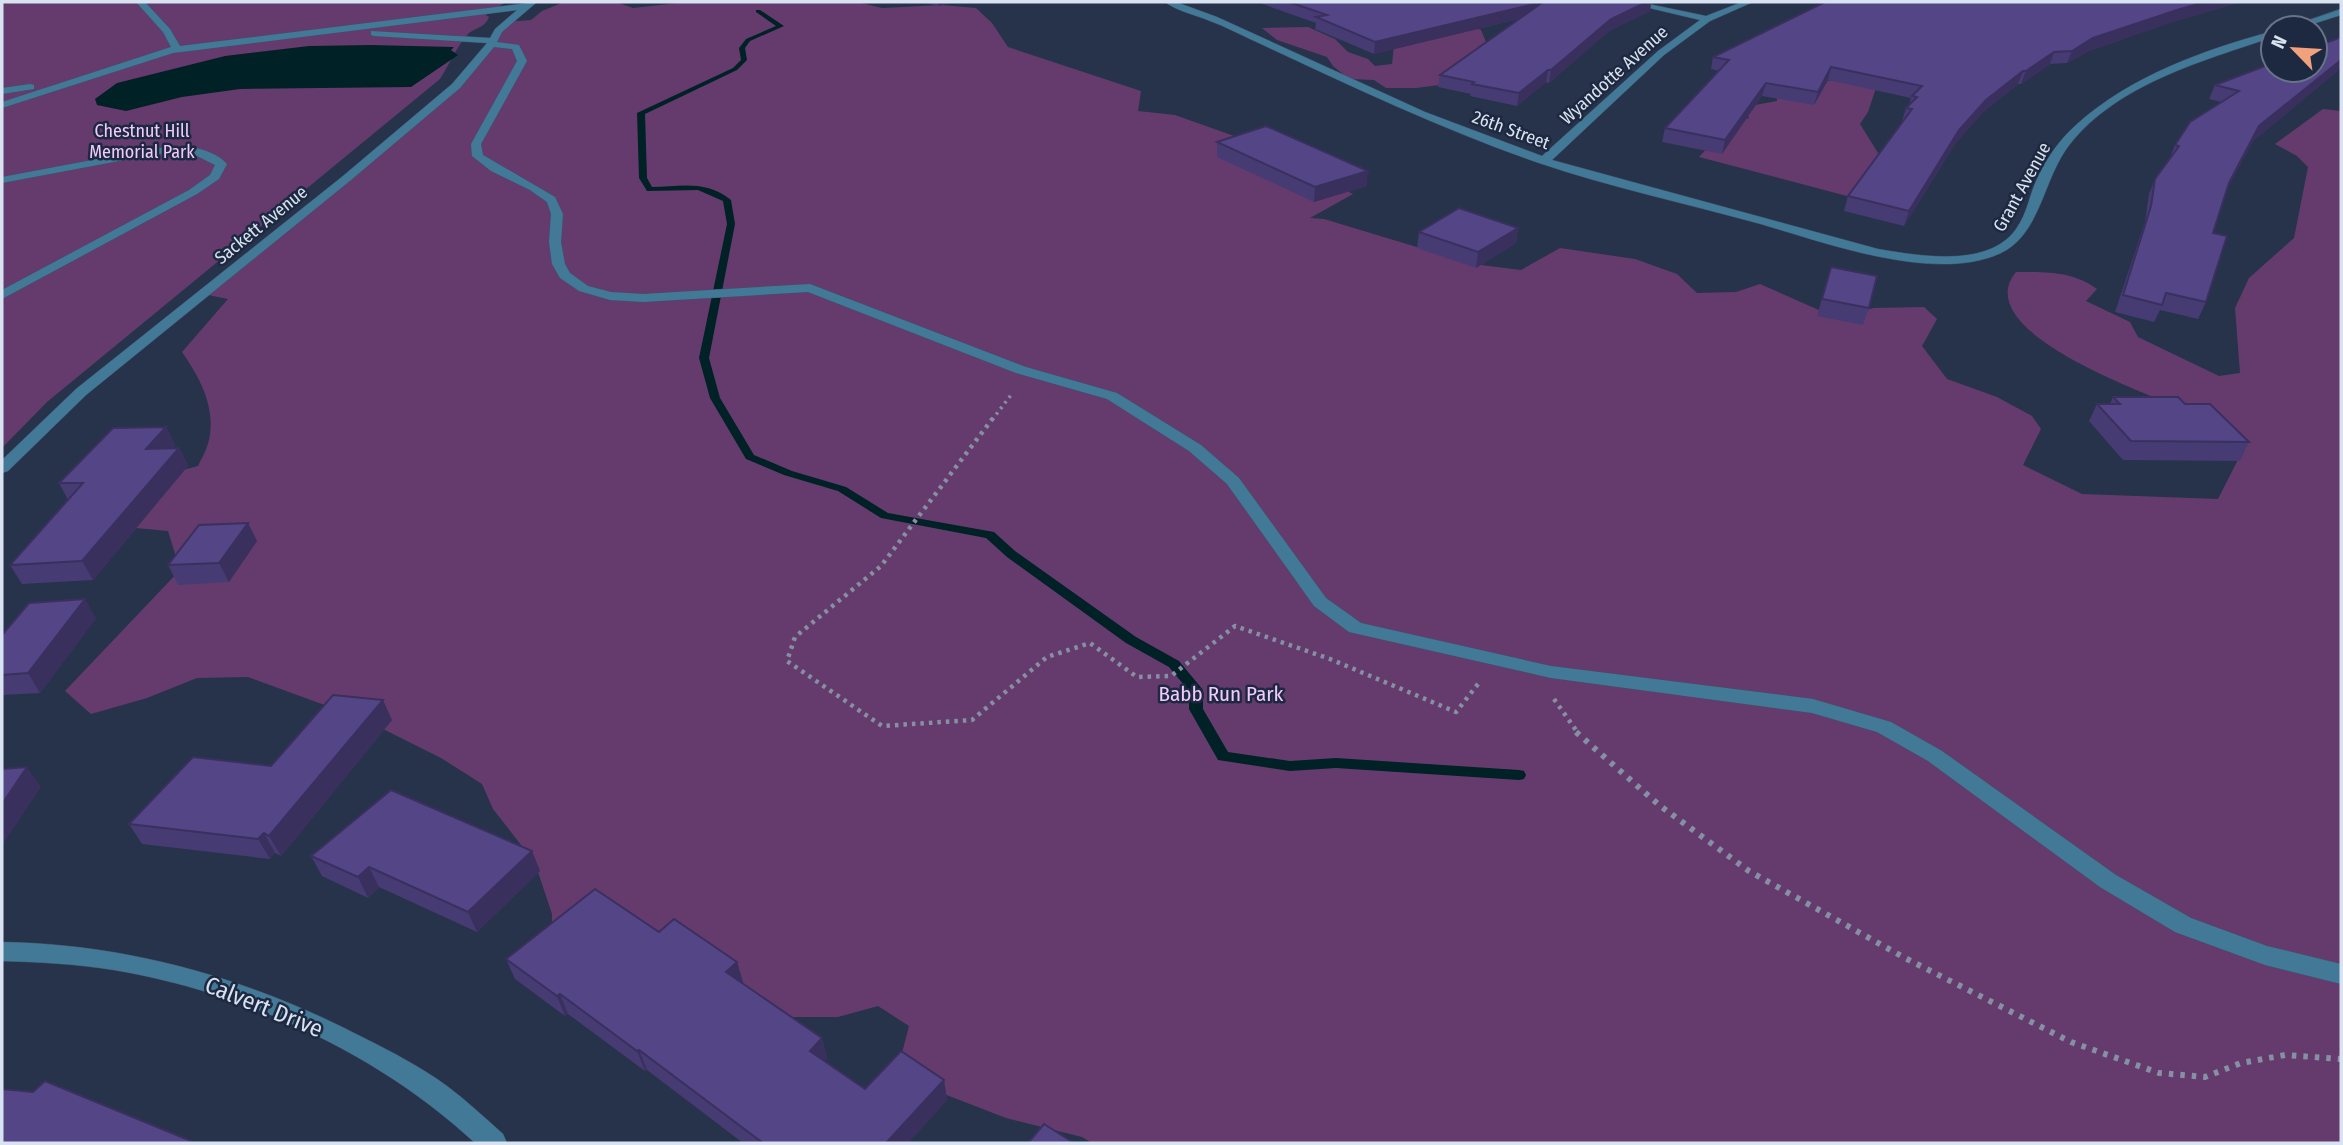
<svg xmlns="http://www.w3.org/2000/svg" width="2343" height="1145" viewBox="0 0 2343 1145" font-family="'Fira Sans Condensed',sans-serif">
	<rect width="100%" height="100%" fill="#26334b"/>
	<g fill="#653b6e">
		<path d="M2,2H506L486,15L489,17C485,28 476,27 468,34C457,46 449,65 440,79L47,402L2,448Z"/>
		<path d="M564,2H616L633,8L687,2H857L882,8L942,5L976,8L992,23L1008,47L1141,91L1138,111L1175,115L1234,136L1235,144L1317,176L1353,194L1310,218L1324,219L1473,264L1521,270L1560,248L1635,259L1677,274L1697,293L1736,292L1760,284L1837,318L1874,308L1924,307L1937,319L1922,346L1947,379L1997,397L2032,416L2041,429L2023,465L2082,494L2218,499L2248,440C2222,428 2196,415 2170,404C2134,388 1969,329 2016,272C2044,272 2073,271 2097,289L2086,301L2130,322L2138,337L2219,376L2240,373L2235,308L2249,278L2294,238L2308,167L2297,156L2275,144L2323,109L2341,111V1143H1092L1082,1137L1006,1118L931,1089L902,1053L909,1026L878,1006L838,1017H721L551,966L552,914L535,863L493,809L482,784L441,758L363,719L248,677L197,678L147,698L91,714L65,691L180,570L168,531L114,526L89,495L198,466C202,458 207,449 209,440C216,407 200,378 182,352L228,299L203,294L456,86L506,22L531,20L542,11Z"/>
		<polygon points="1455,21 1481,30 1501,77 1416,88 1386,88 1374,80 1349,79 1333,66 1327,57 1277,40 1262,28 1308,27 1335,39 1348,52 1368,59 1375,66 1392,64 1394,46"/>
		<polygon points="1832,80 1878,82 1868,112 1860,124 1878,153 1912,176 1862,200 1699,157 1728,126 1749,118 1744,107 1777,101 1777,93 1804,85"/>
	</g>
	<polygon fill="#002125" points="371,45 454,47 451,50 458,55 411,87 240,89 182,97 126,111 97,105 95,99 117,83 225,56 309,46"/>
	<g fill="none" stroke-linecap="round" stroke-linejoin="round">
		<path fill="#002125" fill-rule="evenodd" d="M756,10H760L784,26L750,41L745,48L747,60L737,70L645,114L647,178L652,187C681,186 707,180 731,200L735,224L709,358L720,398L754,455L792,471L846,487L888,513L994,532L1015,551L1136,637L1179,661L1203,690V709L1228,752L1290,761L1336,758L1519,770L1524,771L1526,775L1524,779L1519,780L1336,768L1290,771L1218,760L1189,709V691L1169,667L1126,643L1007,557L986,538L881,518L838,491L784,475L746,459L710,398L699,358L727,224L723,201L698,190L647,191L639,178L637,113L733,68L741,60L739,48L746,39L776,26L756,12Z"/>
		<defs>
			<g id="minor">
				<polygon points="136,2 145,2 170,29 180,46 537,2 502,32 497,42 519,45 527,61 481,144 483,155 555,197 563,214 561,242 565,264 570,273 588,286 611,292 643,294 810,284 1026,367 1117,393 1201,445 1239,478 1326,598 1361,623 1551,666 1813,699 1891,722 1942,751 2116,875 2191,918 2267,946 2341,964 2341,984 2265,965 2175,932 2100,887 1928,761 1877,732 1812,713 1551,678 1349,632 1314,606 1227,484 1189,451 1107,399 1016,373 808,292 643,302 610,300 579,291 560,278 552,264 549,242 551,214 547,202 530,190 491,171 472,156 471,144 517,61 512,49 494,47 460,88 351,180 86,395 8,471 2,473 2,460 76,389 343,176 452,84 487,43 374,36 371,35 371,31 490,38 495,29 517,10 173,53 2,108 2,102 171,47 163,32"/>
				<path d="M1165,2H1176L1217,17L1425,112L1542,156L1658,51L1700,20L1624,2H1639L1706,16L1742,2H1753L1710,21L1664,55L1552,160L1878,249C1920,256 1992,269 2018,226C2026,214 2029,199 2034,186C2043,163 2058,141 2076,125C2130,76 2204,50 2273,31V37C2203,61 2119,83 2070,144C2043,178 2041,234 2001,253C1935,284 1824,242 1757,223C1684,203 1610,187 1539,163C1440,129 1345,83 1250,39C1237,33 1224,26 1210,21C1196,15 1177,11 1165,2Z"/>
				<polygon points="2341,9 2341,15 2300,28 2286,28"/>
				<polygon points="30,84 34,85 34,89 2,94 2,88"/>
				<path d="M192,147C205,150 218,154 227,164L219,179L197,194L2,299V290L189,190L210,175L215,165L191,153L156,154L2,183V177L156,148Z"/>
				<path d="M2,942C129,944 251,979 364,1038C392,1052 421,1067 447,1086C467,1101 485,1118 503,1134L507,1143H475C378,1053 245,992 114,970C77,964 39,962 2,961Z"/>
			</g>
		</defs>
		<use href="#minor" stroke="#434f66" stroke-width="1"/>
		<polyline stroke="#8590a3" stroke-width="3.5" stroke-dasharray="2.5 4.5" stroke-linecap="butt" points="992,420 1011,395"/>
		<g stroke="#8590a3" stroke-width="4.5" stroke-dasharray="3.5 5" stroke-linecap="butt">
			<polyline points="993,418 881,566 795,637 787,661 882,726 972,720 1047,657 1090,643 1137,677 1171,676 1235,626 1330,659 1456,712 1478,684"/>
			<polyline points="1554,699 1578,733"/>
		</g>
		<polyline stroke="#8590a3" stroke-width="6" stroke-dasharray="4.5 7" stroke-linecap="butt" points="1576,732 1659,805 1749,871 1905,958 2071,1042 2159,1073 2205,1077 2241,1063 2285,1055 2341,1059"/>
		<use href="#minor" fill="#427997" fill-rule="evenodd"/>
	</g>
	<g fill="#473b73">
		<polygon points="921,2 952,2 939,6"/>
		<polygon points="1257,2 1668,2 1663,4 1651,2 1650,11 1609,31 1549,83 1546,82 1517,106 1470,96 1471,94 1438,87 1440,75 1519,19 1374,54 1315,29 1316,23"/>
		<polygon points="1825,2 2241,2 2172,22 2089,51 2067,63 2050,64 2021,84 2018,84 1982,113 1955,144 1904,226 1844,211 1848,196 1903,121 1902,121 1906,108 1909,105 1911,98 1828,80 1814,105 1762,96 1722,154 1662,142 1665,128 1719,71 1711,69 1713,57"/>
		<polygon points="2341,37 2341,68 2253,141 2228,187 2213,233 2206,302 2198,319 2160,310 2154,322 2115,312 2145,222 2149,194 2155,179 2169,160 2175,145 2221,102 2209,99 2215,85"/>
		<polygon points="1217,142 1367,186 1314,202 1217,157"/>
		<polygon points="1518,228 1516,243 1476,268 1417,248 1419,232"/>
		<polygon points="1831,267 1869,308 1863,325 1817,316"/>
		<polygon points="2113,397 2185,404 2249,442 2240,461 2123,460 2089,421 2097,404 2110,404"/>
		<polygon points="166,427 175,445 172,448 179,448 188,466 93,580 22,584 10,565 68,500 59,483"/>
		<polygon points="248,523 257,541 229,582 178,585 168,565"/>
		<polygon points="96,618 40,693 2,695 2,635"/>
		<polygon points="392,720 281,856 275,853 270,859 142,844 129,824 271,766"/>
		<polygon points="532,851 540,871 477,932 379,887 368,898 322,876 311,856"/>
		<polygon points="506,959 737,962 743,982 742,983 822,1038 827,1058 824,1061 865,1089 944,1080 947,1100 908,1143 743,1143 647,1070 645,1071 568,1014 565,1016 515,979"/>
	</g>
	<g fill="#3a305e">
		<polygon points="938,2 952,2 939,6"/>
		<polygon points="1543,2 1541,14 1374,54 1375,42"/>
		<polygon points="1647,2 1651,2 1650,11 1609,31 1549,83 1551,70 1611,19"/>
		<polygon points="2205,2 2241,2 2172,22 2089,51 2067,63 2072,51 2093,38 2177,10"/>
		<polygon points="2054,52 2050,64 2021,84 2026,71"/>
		<polygon points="2341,60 2341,68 2253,141 2222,198 2259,126"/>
		<polygon points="1831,67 1828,80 1814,105 1818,92"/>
		<polygon points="1548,70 1546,82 1517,106 1519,93"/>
		<polygon points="2023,71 2018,84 1982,113 1955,144 1904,226 1909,211 1959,130 1986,100"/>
		<polygon points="1766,83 1762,96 1722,154 1725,140"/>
		<polygon points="1368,171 1367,186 1314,202 1315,187"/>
		<polygon points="1518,228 1516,243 1476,268 1478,252"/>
		<polygon points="166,427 175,445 155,467 146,449"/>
		<polygon points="179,448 188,466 93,580 82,561"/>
		<polygon points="248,523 257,541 229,582 219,563"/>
		<polygon points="85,599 96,618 40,693 28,673"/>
		<polygon points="383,700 392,720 281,856 269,836"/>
		<polygon points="27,767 41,787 3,844 2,842 2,804"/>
		<polygon points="264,833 275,853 270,859 258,839"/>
		<polygon points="532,851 540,871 477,932 468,912"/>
		<polygon points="369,867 379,887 368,898 358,877"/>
		<polygon points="737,962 743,982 732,992 726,972"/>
		<polygon points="560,994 568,1014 565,1016 557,996"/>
		<polygon points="822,1038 827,1058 815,1071 810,1051"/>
		<polygon points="639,1050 647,1070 645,1071 637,1051"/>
		<polygon points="944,1080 947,1100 908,1143 886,1143"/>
	</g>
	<g fill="#534586" stroke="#3a305e" stroke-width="2">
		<polygon points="1289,2 1647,2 1611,19 1551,70 1548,70 1519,93 1472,84 1474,82 1440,75 1543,2 1375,42 1316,17 1327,15"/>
		<polygon points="1825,2 2205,2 2177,10 2093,38 2072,51 2054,52 2026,71 2023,71 1986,100 1959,130 1909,211 1848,196 1912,109 1906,108 1917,97 1912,96 1922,86 1831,67 1818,92 1766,83 1725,140 1665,128 1729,60 1713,57"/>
		<polygon points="2341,37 2341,60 2259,126 2229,183 2213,233 2227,236 2206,302 2166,293 2162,305 2123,295 2151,206 2155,179 2179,146 2175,145 2190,122 2239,91 2215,85 2273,63 2273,70 2315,70 2315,47"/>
		<polygon points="1266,126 1368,171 1315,187 1217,142"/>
		<polygon points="1459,208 1518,228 1478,252 1419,232"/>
		<polygon points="1831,267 1877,276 1869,308 1822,299"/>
		<polygon points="2113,397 2178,397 2185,404 2210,404 2249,442 2131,441 2097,404 2120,404"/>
		<polygon points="166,427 146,449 179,448 82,561 10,565 83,483 59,483 113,428"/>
		<polygon points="248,523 219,563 168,565 199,525"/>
		<polygon points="85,599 28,673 2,675 2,635 29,603"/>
		<polygon points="333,695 383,700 269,836 264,833 258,839 129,824 193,757 271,766"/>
		<polygon points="27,767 2,804 2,769"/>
		<polygon points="391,790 532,851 468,912 369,867 358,877 311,856"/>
		<polygon points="595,889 659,932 674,919 737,962 726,972 822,1038 810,1051 865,1089 901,1051 944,1080 886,1143 763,1143 639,1050 637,1051 560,994 557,996 506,959"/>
		<polygon points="45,1081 196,1143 2,1143 2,1089 33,1092"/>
		<polygon points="1044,1124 1074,1143 1028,1143"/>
	</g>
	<g text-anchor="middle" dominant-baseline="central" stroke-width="5" stroke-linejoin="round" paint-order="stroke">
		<g font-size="18" fill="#d9e2f1" stroke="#1d2940">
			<text transform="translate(1614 75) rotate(-42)">Wyandotte Avenue</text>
			<text transform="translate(1511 130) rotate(20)">26th Street</text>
			<text transform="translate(2022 187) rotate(-61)">Grant Avenue</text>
			<text transform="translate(261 225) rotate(-39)">Sackett Avenue</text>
		</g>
		<g font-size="18" fill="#f3cafd" stroke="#1d2940">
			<text x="142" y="131">Chestnut Hill<tspan x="142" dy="21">Memorial Park</tspan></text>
		</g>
		<g font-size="21" fill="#f3cafd" stroke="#1d2940">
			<text x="1221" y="694">Babb Run Park</text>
		</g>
		<g font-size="24" fill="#d9e2f1" stroke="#1d2940">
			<text transform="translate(264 1007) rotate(22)">Calvert Drive</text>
		</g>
	</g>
	<rect width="2343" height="1145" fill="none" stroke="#d9e2f1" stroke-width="7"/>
	<g transform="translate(2294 49) rotate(295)"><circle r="33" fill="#1d2940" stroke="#687387" stroke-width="2"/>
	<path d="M0-5L12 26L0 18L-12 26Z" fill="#f1a17c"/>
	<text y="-10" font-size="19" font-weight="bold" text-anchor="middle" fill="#d9e2f1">N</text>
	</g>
</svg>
